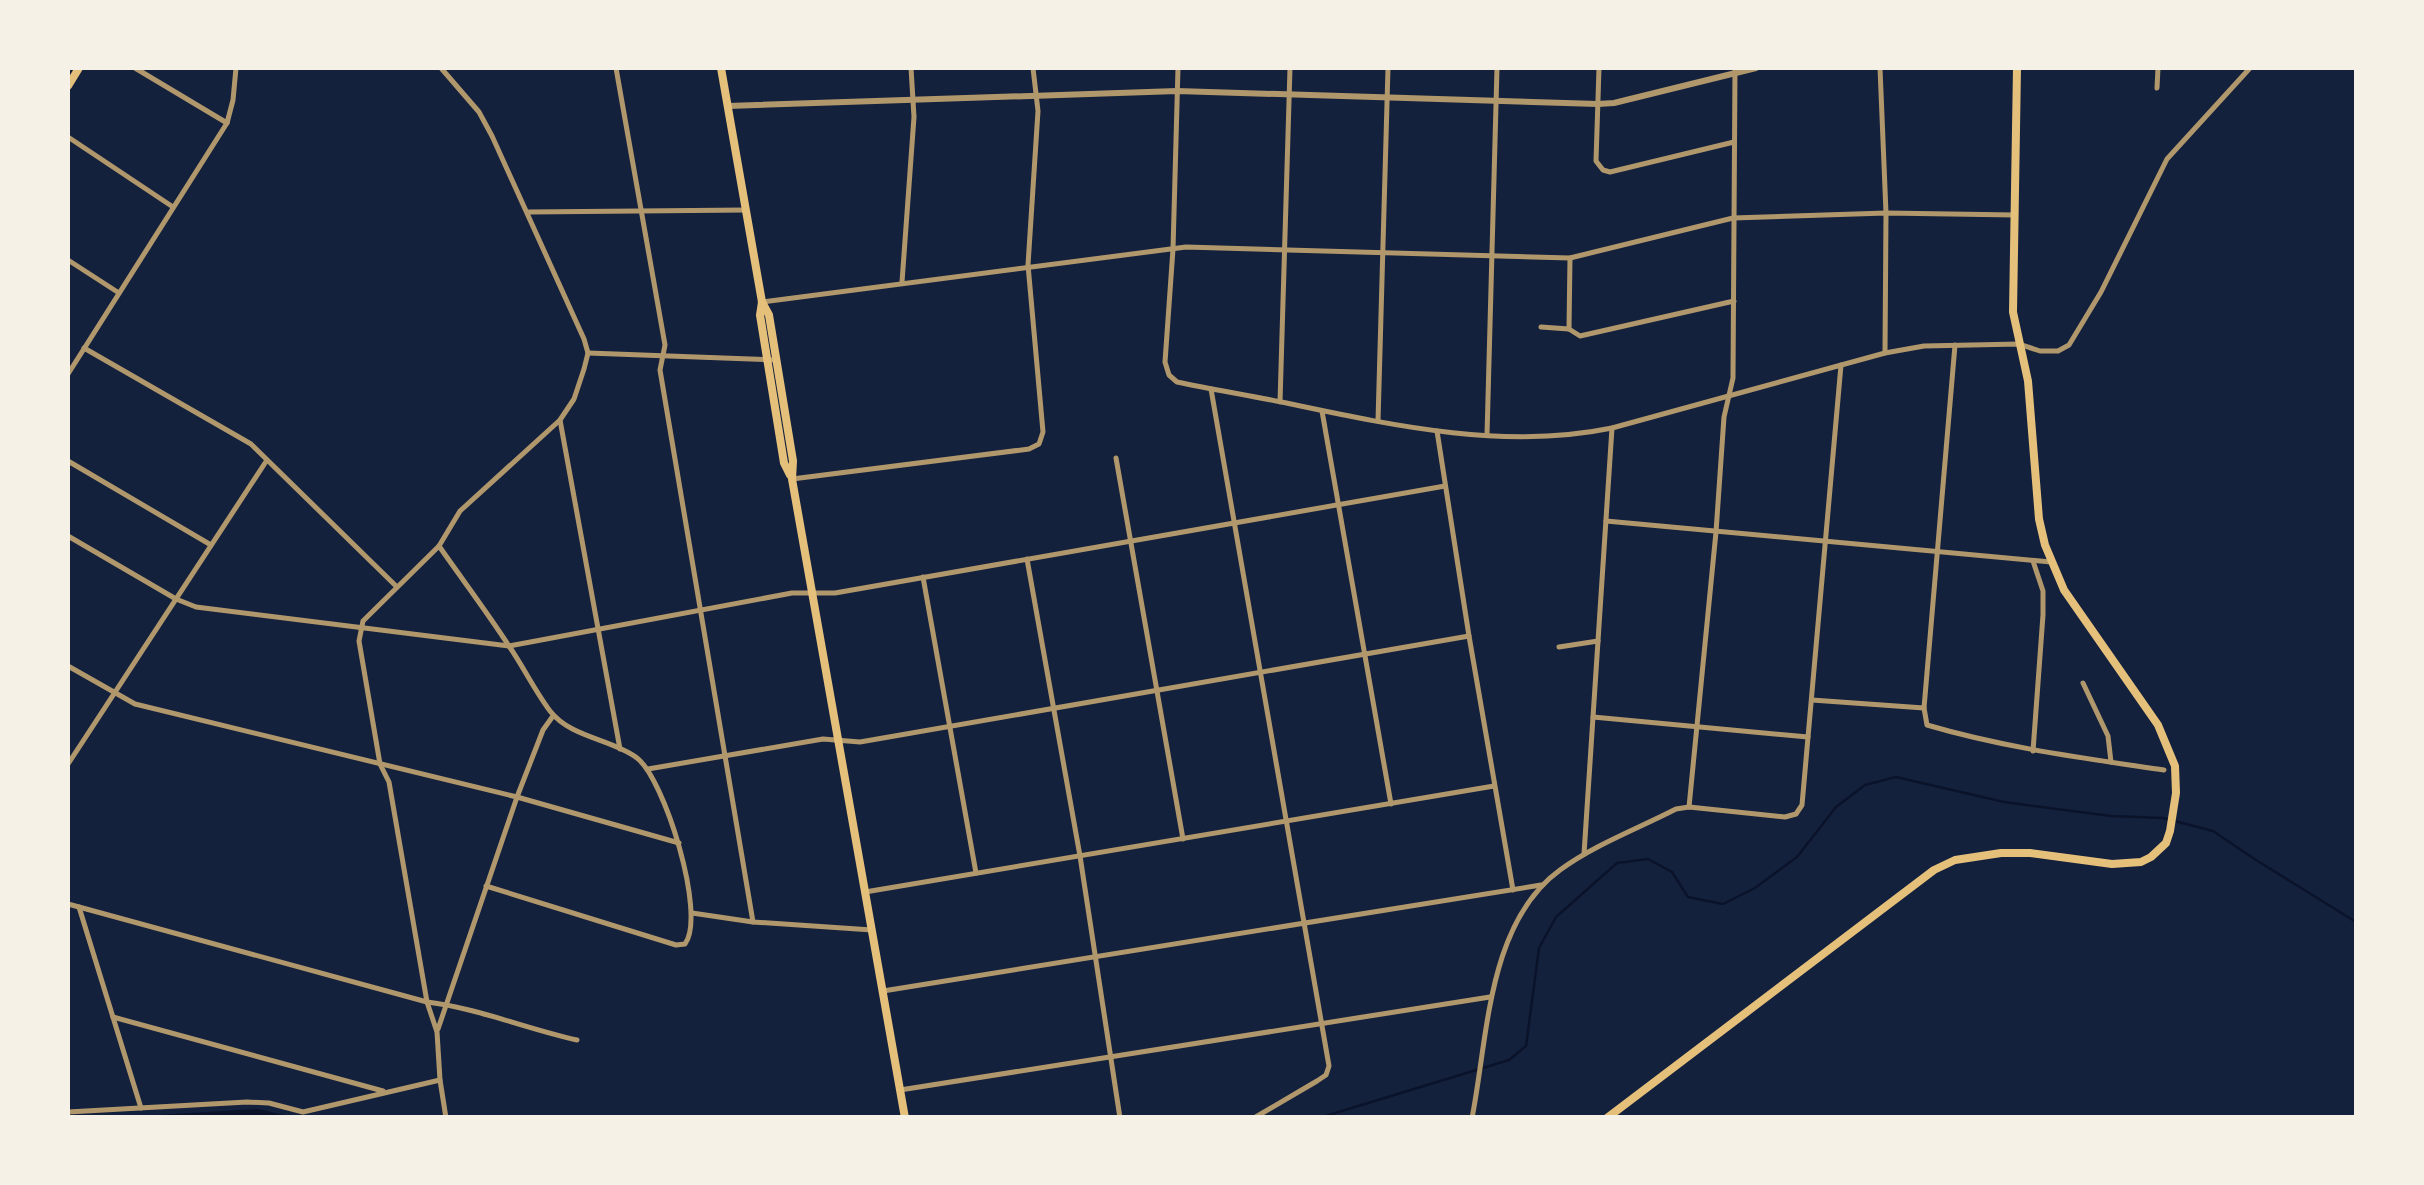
<svg xmlns="http://www.w3.org/2000/svg" width="2424" height="1185" viewBox="0 0 2424 1185" font-family="Jost,sans-serif">
	<rect width="100%" height="100%" fill="#14213d"/>
	<polygon fill="#0b132b" points="258,1109 293,1117 123,1117"/>
	<g fill="none" stroke-linecap="round" stroke-linejoin="round">
		<polyline stroke="#0b132b" stroke-width="2.5" points="1319,1118 1509,1060 1526,1046 1539,948 1556,917 1617,863 1648,859 1672,872 1688,897 1723,904 1755,888 1797,857 1836,807 1865,785 1896,777 2004,802 2111,816 2163,818 2213,831 2256,860 2356,922"/>
		<g stroke="#b1986c" stroke-width="5">
			<polyline points="135,68 227,123"/>
			<polyline points="441,68 479,112 492,136 584,339 588,353 584,369 574,399 560,420 460,511 439,546 363,621 359,641 380,764 389,782 427,1002 437,1032 440,1080 446,1118"/>
			<polyline points="616,68 665,345 660,370 753,922"/>
			<path d="M1178,68L1173,249L1165,362L1169,375L1177,382C1215,390 1253,396 1291,404C1395,426 1506,450 1612,428L1885,353L1924,346L2019,344L2040,351H2058L2069,345L2101,292L2167,159L2250,68"/>
			<polyline points="1599,68 1596,161 1603,170 1610,172 1734,142"/>
			<polyline points="1880,68 1886,213 1885,353"/>
			<polyline points="2157,88 2158,68"/>
			<polyline points="68,137 173,207"/>
			<polyline points="529,212 746,210"/>
			<polyline points="68,260 119,293"/>
			<polyline points="902,282 914,117 911,68"/>
			<polyline points="762,302 1186,247 1570,258 1733,218 1886,213 2015,215"/>
			<polyline points="1541,327 1569,329 1580,336 1734,301"/>
			<polyline points="1569,329 1570,258"/>
			<path d="M1955,345L1924,708L1927,725C2005,748 2083,758 2164,770"/>
			<polyline points="84,348 251,444 397,587"/>
			<polyline points="588,353 777,360"/>
			<polyline points="68,374 227,123 233,100 236,68"/>
			<polyline points="1211,389 1329,1066 1326,1075 1317,1081 1254,1118"/>
			<polyline points="1280,402 1290,68"/>
			<polyline points="1322,411 1391,804"/>
			<polyline points="560,420 620,749"/>
			<polyline points="1378,421 1388,68"/>
			<polyline points="1437,431 1469,636 1513,890"/>
			<polyline points="1487,435 1497,68"/>
			<polyline points="1116,458 1183,839"/>
			<polyline points="68,461 211,545"/>
			<polyline points="792,479 1029,449 1039,444 1043,432 1028,265 1038,111 1033,68"/>
			<polyline points="1606,521 2051,562"/>
			<polyline points="68,536 176,599 196,607 509,646 792,593 835,593 1445,486"/>
			<path d="M439,546C462,579 487,612 509,646C524,668 535,691 550,711C571,738 612,739 637,758C664,778 707,915 685,944L676,945L486,886"/>
			<polyline points="1027,559 1080,856 1120,1118"/>
			<polyline points="923,577 976,873"/>
			<polyline points="1559,647 1598,641"/>
			<polyline points="68,666 135,704 517,797 679,843"/>
			<polyline points="2083,683 2108,736 2111,762"/>
			<polyline points="1812,700 1924,708"/>
			<polyline points="1593,717 1808,737"/>
			<polyline points="2033,751 2043,615 2043,591 2033,561"/>
			<polyline points="68,764 267,460"/>
			<polyline points="648,769 823,739 860,742 1469,636"/>
			<polyline points="1689,807 1716,532 1724,417 1733,378 1735,68"/>
			<polyline points="1584,854 1612,428"/>
			<polyline points="865,892 1494,786"/>
			<path d="M68,904L427,1002C477,1008 527,1029 577,1040"/>
			<polyline points="79,907 141,1108"/>
			<polyline points="692,913 753,922 872,930"/>
			<polyline points="883,991 1541,885"/>
			<polyline points="113,1017 383,1091"/>
			<polyline points="438,1029 517,797 543,730 553,716"/>
			<polyline points="900,1090 1490,997"/>
			<polyline points="68,1112 247,1102 269,1103 303,1112 440,1080"/>
			<path d="M1472,1118C1488,1038 1487,923 1560,870C1594,845 1637,829 1676,809L1689,807L1785,817L1796,814L1802,805L1841,365"/>
		</g>
		<polyline stroke="#b1986c" stroke-width="6" points="728,106 1177,91 1598,104 1614,103 1756,68"/>
		<g stroke="#e5c07b" stroke-width="8">
			<polyline points="68,86 79,68"/>
			<polyline points="1607,1118 1934,870 1955,860 2001,853 2030,853 2112,864 2141,862 2151,857 2166,843 2170,831 2176,793 2175,766 2158,725 2064,590 2045,545 2039,519 2028,381 2013,312 2017,68"/>
		</g>
		<g stroke="#e5c07b" stroke-width="8">
			<polyline points="721,68 762,302 760,315 784,463 790,475"/>
			<polyline points="762,302 769,315 793,461 792,479 905,1118"/>
		</g>
	</g>
	<rect width="2424" height="1185" fill="none" stroke="#f6f1e7" stroke-width="140"/>
</svg>
